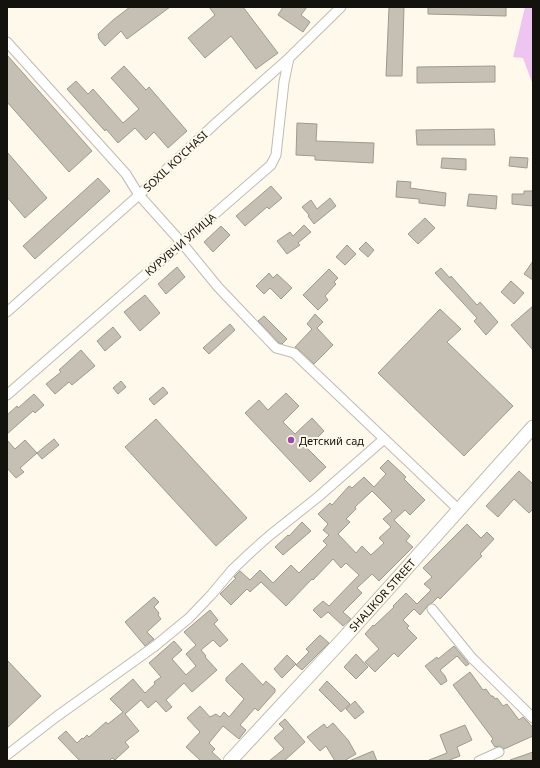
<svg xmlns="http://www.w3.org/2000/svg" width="540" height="768" viewBox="0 0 540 768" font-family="'Noto Sans',sans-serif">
	<rect width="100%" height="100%" fill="#fef9eb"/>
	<polygon fill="#eec4f0" points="525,7 533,7 533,85 523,58 513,57"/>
	<g fill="#c5c0b3" stroke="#9f9a8d" fill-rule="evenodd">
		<polygon points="130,7 170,7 127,39 121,31 105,46 99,39 98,34 113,20"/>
		<polygon points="209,7 243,7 278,53 256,69 231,36 205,58 188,38 215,15"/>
		<polygon points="283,7 307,7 301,15 310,22 303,32 278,15"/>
		<polygon points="389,7 404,7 402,76 386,76"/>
		<polygon points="428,7 506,7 506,16 428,14"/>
		<polygon points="7,55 92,151 69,172 7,102"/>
		<polygon points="124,66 146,90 149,87 187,131 168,148 154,132 146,140 135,128 118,143 106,129 105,131 67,89 76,81 88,94 93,89 123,123 139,109 111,78"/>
		<polygon points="495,66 495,82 417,83 417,67"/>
		<polygon points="297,123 317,124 316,141 374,143 373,163 315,160 315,156 296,155"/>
		<polygon points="494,129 495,145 417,145 416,130"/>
		<polygon points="7,152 47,198 25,218 7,197"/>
		<polygon points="510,157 528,158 527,168 509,166"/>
		<polygon points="442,158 466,159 466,170 441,168"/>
		<polygon points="98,178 110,191 35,259 23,246"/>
		<polygon points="397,181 411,182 410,188 446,193 445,206 419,203 419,199 396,197"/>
		<polygon points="271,186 282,198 269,209 267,207 245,226 236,216"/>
		<polygon points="524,191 533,191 533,206 512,204 512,194 524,194"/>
		<polygon points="469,194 497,196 496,209 467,206"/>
		<polygon points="330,198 336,206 314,224 308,216 309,215 302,207 311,200 317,209"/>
		<polygon points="425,218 435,228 418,244 408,234"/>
		<polygon points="304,225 311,232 298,243 300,245 287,254 277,241 290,232 293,236"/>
		<polygon points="221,226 230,235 213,252 204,242"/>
		<polygon points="366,242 374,250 368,257 359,249"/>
		<polygon points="347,245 356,254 345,265 336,257"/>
		<polygon points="533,261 533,280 524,274"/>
		<polygon points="177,267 185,277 166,294 158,284"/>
		<polygon points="441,268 450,278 451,276 477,305 480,302 498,322 486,335 474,321 477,318 435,273"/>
		<polygon points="329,269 338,278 334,282 336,284 325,296 328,300 318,310 303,295"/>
		<polygon points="269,273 273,278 277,274 292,288 281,299 270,288 264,294 256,286"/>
		<polygon points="511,281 524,293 514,304 501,292"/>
		<polygon points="145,295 160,313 140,331 124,312"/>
		<polygon points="533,306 533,350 511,325"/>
		<polygon points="440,309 461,329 447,342 513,406 464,456 378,373"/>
		<polygon points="315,314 323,322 317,328 333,345 314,364 298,349 295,347 312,329 307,324"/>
		<polygon points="264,316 287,339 282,344 279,343 258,321"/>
		<polygon points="230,324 235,330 209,354 203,348"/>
		<polygon points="113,327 121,337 105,351 97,341"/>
		<polygon points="81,350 95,366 72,385 69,382 55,394 46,384 61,372 59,370"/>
		<polygon points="121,381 126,387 118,394 113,388"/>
		<polygon points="163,387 168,393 154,405 149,399"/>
		<polygon points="286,393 299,406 283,422 295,434 312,418 324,431 307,448 326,467 310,482 245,413 259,400 268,410"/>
		<polygon points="34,394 44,405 35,413 33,411 7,434 7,415 17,406 18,408"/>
		<polygon points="156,419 247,518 216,546 125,447"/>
		<polygon points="54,439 59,445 42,459 37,453"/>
		<polygon points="7,440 15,449 25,440 37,453 20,468 24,472 16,478 7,468"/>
		<path d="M388,460L406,477L404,479L425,500L410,515L405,510L394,520L410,536L406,541L413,547L379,581L372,574L357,588L362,593L343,612L351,619L343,626L328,612L321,618L313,610L323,601L329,606L359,575L346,563L341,568L333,559L313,580L312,579L286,606L261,582L250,592L247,589L231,605L220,594L236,578L234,577L240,571L250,580L260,570L273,583L291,565L299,573L327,545L323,541L329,535L323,530L328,524L318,514L330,503L332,505L349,486L352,488L364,477L374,487L386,474L380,468ZM372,491L392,511L383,519L391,527L379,538L384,543L371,555L362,546L356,553L338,534L350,522L346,519L356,509L355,507Z"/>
		<polygon points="519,471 533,484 533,509 529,513 514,499 498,517 486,506"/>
		<polygon points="302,522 311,531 283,555 275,547 288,535 289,536"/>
		<polygon points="467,524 481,538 487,532 494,539 480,554 482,556 440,599 438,597 432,603 428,605 426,608 420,615 414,609 403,620 409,626 407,628 417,638 398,657 394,653 375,672 365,662 379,649 365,634 373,625 374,626 394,607 393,606 406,593 417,604 431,590 424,584 432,577 423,568"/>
		<polygon points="154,597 159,602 154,607 159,613 158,615 161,619 147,632 154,639 145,646 125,622"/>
		<polygon points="210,610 218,620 214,624 228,640 220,647 213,640 201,650 206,656 205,657 217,670 192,692 184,683 166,700 172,707 166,712 156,701 148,708 141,700 125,714 139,731 125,742 129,747 115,760 112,758 109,761 80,761 58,738 66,731 77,743 82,738 83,739 87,735 89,737 106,722 108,724 123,712 110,699 133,679 145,693 155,684 154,682 161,677 149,663 174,641 182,650 172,659 186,675 196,666 186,654 196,645 184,632"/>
		<polygon points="320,635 329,643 302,670 296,665 309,652 306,649"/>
		<polygon points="454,646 469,664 466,666 457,656 440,670 445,676 447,681 441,685 425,666 437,657 438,659"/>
		<polygon points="356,654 368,667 356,679 344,667"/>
		<polygon points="287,655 296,664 282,678 274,669"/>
		<polygon points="7,660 41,696 7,728"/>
		<polygon points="242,663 263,685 266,681 275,689 275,692 258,711 255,708 240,725 246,730 239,739 223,726 209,743 215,749 212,752 222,761 201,761 186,747 200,732 187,718 200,706 210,717 216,714 220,717 224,712 229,717 244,699 226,681 226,678"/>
		<polygon points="470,672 483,690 486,689 491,696 493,696 495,699 497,698 503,706 507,704 519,720 523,717 528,722 533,728 533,736 504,749 500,746 495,747 491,741 493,739 453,685"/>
		<polygon points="327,681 350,704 341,712 319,690"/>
		<polygon points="355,701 364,712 355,719 346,709"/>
		<polygon points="285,719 305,742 284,761 269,761 284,749 274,738 284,729 279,724"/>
		<polygon points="333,723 348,740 356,754 344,761 335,761 326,746 320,751 307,737 324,724 327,728"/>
		<polygon points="465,725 472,740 457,747 460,756 447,761 429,761 429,760 447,753 440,735"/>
		<polygon points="373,751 377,761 349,761"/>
		<polygon points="533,752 533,761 510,761 510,760"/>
	</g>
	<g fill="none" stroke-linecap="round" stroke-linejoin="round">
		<defs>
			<g id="street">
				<polyline points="7,42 126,174 139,195 182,243 218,287 276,348 294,353 458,509"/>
				<polyline points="7,312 139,195 218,121 289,58 341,7"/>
				<polyline points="7,395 271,165 276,155 284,82 289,58"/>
				<polyline points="432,609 472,658 533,718"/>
				<polyline points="7,755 56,717 155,646 189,618 212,594 232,570 251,552 269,536 318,497 384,439"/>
				<polyline points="479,761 499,752"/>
			</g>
			<polyline id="secondary" points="230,761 344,638 533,427"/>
		</defs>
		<use href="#street" stroke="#c0bbae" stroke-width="11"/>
		<use href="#secondary" stroke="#c0bbae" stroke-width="15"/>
		<use href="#street" stroke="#fff" stroke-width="9"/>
		<use href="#secondary" stroke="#fff" stroke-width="13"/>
	</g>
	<circle fill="#a444ac" stroke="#fef9eb" stroke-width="1.5" cx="291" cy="440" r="4"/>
	<g text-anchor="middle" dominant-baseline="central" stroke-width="4" stroke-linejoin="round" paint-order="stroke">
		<g font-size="11" fill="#14120d" stroke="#fef9eb">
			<text transform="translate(175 161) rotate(-43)">SOXIL KO'CHASI</text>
			<text transform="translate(180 244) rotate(-41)">КУРУВЧИ УЛИЦА</text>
			<text transform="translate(382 595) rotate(-48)">SHАLIKOR STREET</text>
		</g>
		<g font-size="11" fill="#14120d" stroke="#fef9eb" text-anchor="start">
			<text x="299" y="440">Детский сад</text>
		</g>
	</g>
	<rect width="540" height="768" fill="none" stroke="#14120d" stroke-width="16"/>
</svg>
